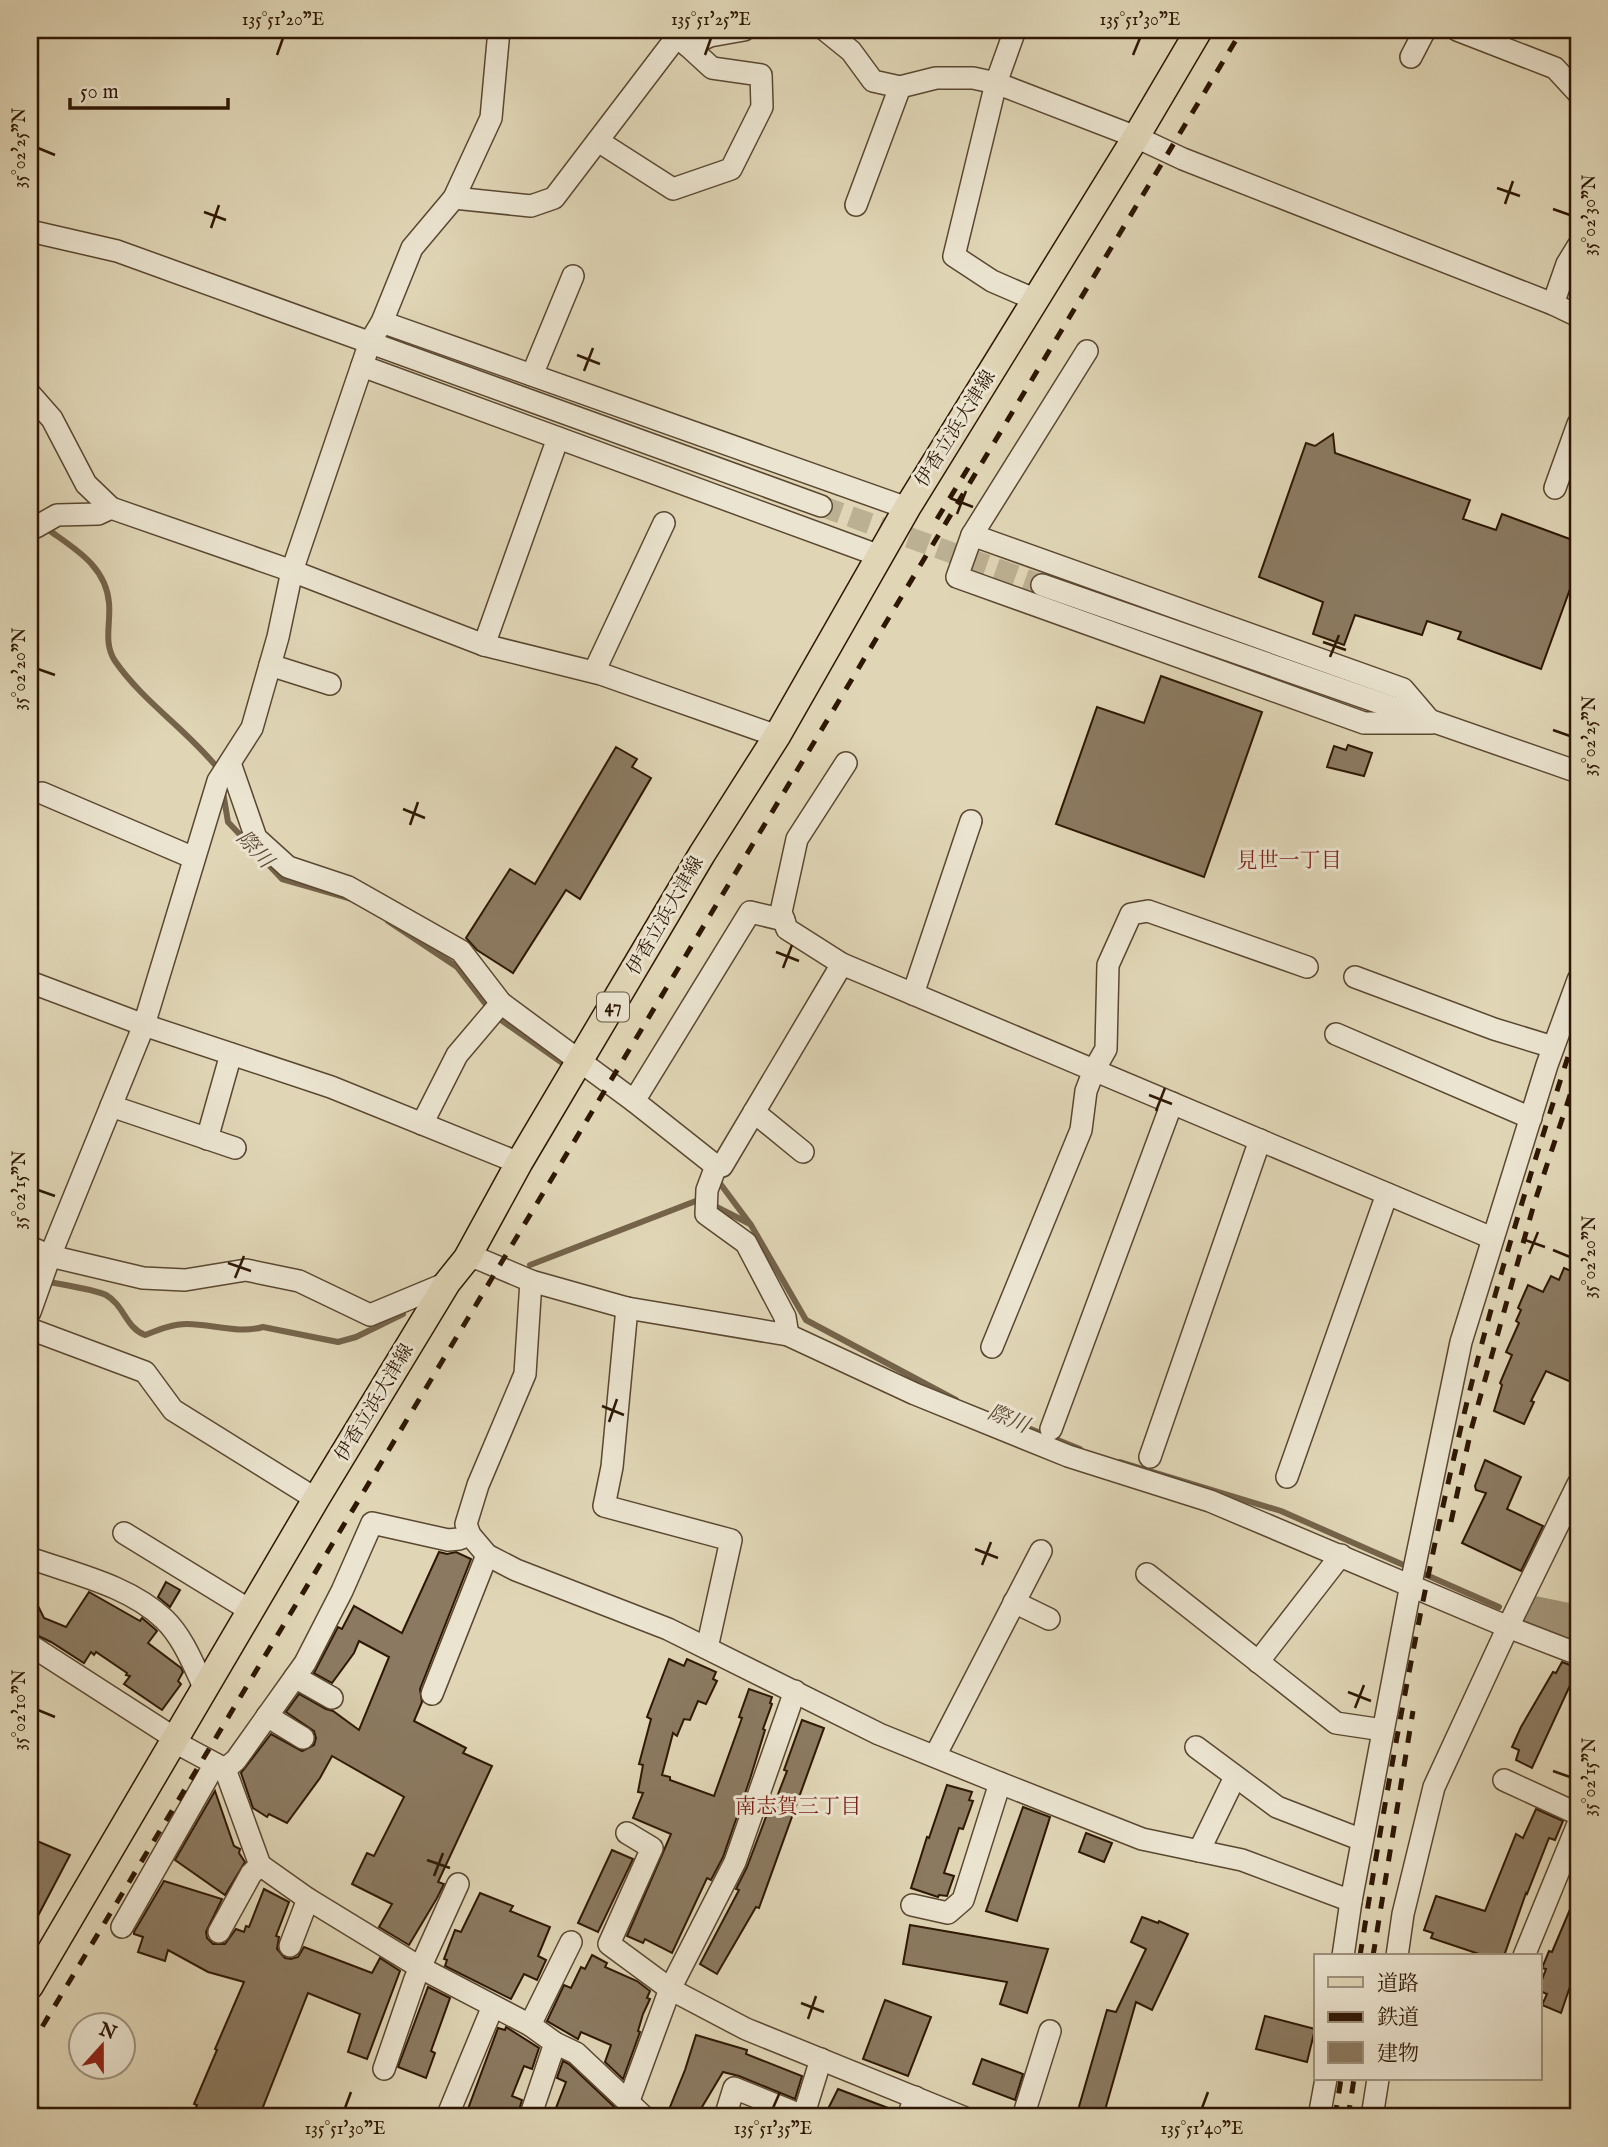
<svg xmlns="http://www.w3.org/2000/svg" width="1608" height="2147" viewBox="0 0 1608 2147" font-family="'IM FELL English','Noto Serif JP',serif">
	<rect width="100%" height="100%" fill="#e0d6b6"/>
	<filter id="stains"><feTurbulence type="fractalNoise" baseFrequency=".00286" numOctaves="4"/><feColorMatrix values="0 0 0 0 .2 0 0 0 0 .09 0 0 0 0 .02 0 0 0 .5 -.17"/></filter>
	<radialGradient id="worn" r=".72"><stop offset=".6" stop-color="#630" stop-opacity="0"/><stop offset="1" stop-color="#630" stop-opacity=".3"/></radialGradient>
	<g fill="none" stroke-linecap="round" stroke-linejoin="round">
		<g stroke="#74634a" stroke-width="6">
			<path d="M46,528C73,548 106,565 109,603C111,623 103,643 115,661C144,703 189,731 220,771"/>
			<polyline points="223,792 228,822 282,879 352,899"/>
			<polyline points="388,921 457,967 494,1015 561,1062"/>
			<polyline points="716,1178 751,1225 806,1320 956,1400"/>
			<polyline points="530,1265 701,1199 750,1224"/>
			<path d="M30,1280L35,1279C51,1283 95,1289 106,1295C124,1305 126,1328 145,1335C158,1330 172,1324 187,1324C212,1324 238,1334 263,1327L338,1342L356,1337L403,1314"/>
			<polyline points="1028,1428 1080,1449"/>
			<polyline points="1120,1462 1281,1511 1499,1607"/>
		</g>
		<polyline stroke="#a39579" stroke-width="38" points="1534,1615 1578,1624"/>
	</g>
	<g fill="#8b7a61" stroke="#2e1704" stroke-width="2">
		<polygon points="1333,434 1335,453 1470,500 1463,519 1496,530 1502,514 1578,542 1578,567 1541,669 1458,639 1461,632 1427,621 1422,635 1355,615 1344,645 1313,634 1323,602 1259,577 1306,443 1315,446"/>
		<polygon points="1161,676 1262,712 1204,877 1056,824 1097,707 1144,723"/>
		<polygon points="1348,745 1372,753 1364,776 1327,767 1334,746 1346,750"/>
		<polygon points="616,747 637,759 632,767 651,778 580,899 566,890 513,973 477,950 466,938 510,869 535,884"/>
		<polygon points="1564,1268 1578,1274 1578,1385 1546,1371 1531,1401 1534,1402 1524,1424 1494,1411 1502,1385 1500,1383 1512,1355 1506,1352 1519,1323 1516,1321 1521,1310 1518,1308 1528,1285 1543,1292 1551,1276 1559,1280"/>
		<polygon points="1485,1460 1521,1477 1507,1509 1543,1526 1521,1571 1462,1543 1486,1493 1476,1490 1475,1486"/>
		<polygon points="439,1552 447,1554 456,1552 471,1559 420,1689 422,1702 414,1721 466,1748 463,1753 492,1766 438,1882 444,1884 437,1898 409,1945 379,1927 392,1904 352,1884 367,1853 374,1856 404,1797 332,1756 320,1778 287,1823 269,1814 267,1817 253,1808 241,1773 271,1734 302,1751 314,1745 316,1738 314,1731 286,1712 299,1694 326,1709 333,1711 359,1730 389,1657 359,1641 354,1653 332,1683 314,1673 338,1627 342,1629 354,1606 402,1633"/>
		<polygon points="166,1582 180,1590 170,1607 158,1597"/>
		<polygon points="30,1590 44,1618 66,1627 89,1592 140,1621 142,1618 155,1629 157,1631 148,1643 181,1668 183,1672 178,1681 181,1684 162,1710 124,1684 130,1676 126,1675 127,1673 96,1652 94,1655 91,1652 84,1663 51,1642 30,1632"/>
		<polygon points="669,1659 684,1666 687,1659 716,1672 713,1679 717,1681 706,1704 698,1701 690,1720 684,1719 677,1736 673,1733 662,1775 670,1777 670,1780 714,1796 742,1718 739,1717 749,1689 772,1697 770,1703 772,1704 763,1729 765,1730 750,1779 723,1857 711,1880 707,1878 672,1953 645,1939 643,1943 627,1936 671,1834 633,1818 643,1793 638,1792 643,1765 639,1764 651,1719 647,1717"/>
		<polygon points="1562,1662 1578,1668 1532,1768 1516,1760 1519,1750 1512,1747 1521,1727 1553,1672 1556,1673"/>
		<polygon points="802,1720 824,1728 759,1908 756,1907 717,1974 700,1964 739,1890 736,1889 747,1867 772,1801 775,1802 787,1771 784,1770"/>
		<polygon points="947,1785 972,1792 969,1800 973,1801 963,1829 959,1828 944,1873 954,1876 947,1896 939,1895 938,1897 911,1888 927,1837 929,1838"/>
		<polygon points="215,1791 234,1846 240,1849 239,1853 245,1862 225,1895 175,1860"/>
		<polygon points="1023,1807 1050,1817 1017,1921 986,1911"/>
		<polygon points="1536,1809 1563,1821 1555,1840 1549,1838 1527,1894 1526,1893 1504,1956 1485,1956 1431,1938 1433,1933 1424,1930 1436,1896 1485,1911 1516,1834 1523,1838"/>
		<polygon points="1086,1833 1112,1843 1104,1862 1079,1852"/>
		<polygon points="30,1838 70,1855 30,1931"/>
		<polygon points="612,1850 633,1859 598,1932 578,1923"/>
		<polygon points="164,1881 222,1899 206,1932 207,1938 213,1944 225,1944 236,1929 244,1932 246,1926 249,1927 264,1889 289,1902 276,1936 279,1937 277,1949 285,1958 291,1959 298,1957 304,1947 372,1973 380,1958 400,1971 367,2059 348,2052 360,2014 308,1993 259,2117 192,2117 197,2105 194,2104 217,2050 215,2049 244,1982 208,1972 168,1950 165,1961 138,1952 143,1937 134,1934 134,1932"/>
		<polygon points="480,1893 513,1906 510,1911 550,1927 538,1956 546,1960 537,1980 524,1974 511,1999 445,1966 447,1960 444,1959 455,1930 461,1932"/>
		<polygon points="1577,1893 1578,1963 1561,2013 1542,2005 1547,1994 1540,1991 1540,1985 1546,1969 1542,1968 1549,1951 1552,1952"/>
		<polygon points="1142,1917 1158,1923 1159,1921 1188,1934 1152,2010 1136,2002 1103,2117 1076,2117 1107,2010 1116,2012 1146,1949 1131,1942"/>
		<polygon points="910,1925 1048,1949 1027,2013 1000,2004 1007,1982 903,1964"/>
		<polygon points="592,1955 607,1963 605,1967 637,1981 650,1991 647,1998 650,1999 643,2014 638,2031 640,2032 623,2079 605,2062 611,2045 581,2032 578,2039 547,2021 564,1985 571,1988 581,1967 585,1969"/>
		<polygon points="428,1987 450,1998 431,2051 435,2053 426,2078 398,2067"/>
		<polygon points="885,2000 931,2017 908,2076 863,2059"/>
		<polygon points="1265,2016 1315,2029 1307,2062 1256,2049"/>
		<polygon points="506,2027 539,2048 532,2069 524,2066 512,2096 522,2100 517,2117 465,2117 498,2028 505,2030"/>
		<polygon points="696,2035 747,2050 746,2054 802,2076 795,2099 739,2076 723,2072 696,2117 666,2117 685,2070"/>
		<polygon points="982,2059 1023,2074 1015,2100 973,2084"/>
		<polygon points="563,2061 569,2064 625,2117 544,2117 546,2110 554,2113 566,2082 557,2078"/>
		<polygon points="838,2089 896,2111 895,2117 817,2117 819,2108 827,2111"/>
	</g>
	<g fill="none" stroke-linecap="round" stroke-linejoin="round">
		<polyline stroke="#bcb092" stroke-width="21" stroke-dasharray="21 10" stroke-linecap="butt" points="821,506 1042,585"/>
		<defs>
			<g id="minor">
				<polyline points="825,30 851,51 873,81 900,87 936,78 973,78 996,83 1136,137 1183,159 1553,304 1578,316"/>
				<polyline points="1015,30 996,83 954,256 992,281 1036,300"/>
				<polyline points="1457,30 1555,68 1578,93"/>
				<polyline points="679,39 688,46 710,36 744,30"/>
				<polyline points="1411,57 1425,30"/>
				<polyline points="598,141 673,189 731,169 762,107 761,75 712,68 688,46"/>
				<polyline points="454,198 531,206 554,198 682,30"/>
				<polyline points="856,205 900,87"/>
				<polyline points="30,231 117,251 821,506"/>
				<polyline points="1553,304 1567,264 1578,246"/>
				<polyline points="382,322 907,508"/>
				<polyline points="362,366 880,556"/>
				<polyline points="532,375 573,276"/>
				<polyline points="30,394 52,419 86,484 111,508 292,571 484,645 601,674 777,736"/>
				<polyline points="1555,488 1578,424"/>
				<polyline points="30,525 36,527 57,515 98,514 111,508"/>
				<polygon points="972,535 1403,689 1432,723 1364,723 957,577"/>
				<polyline points="972,535 1087,351"/>
				<polyline points="1042,585 1578,772"/>
				<polyline points="484,645 558,438"/>
				<polyline points="270,665 330,684"/>
				<polyline points="594,672 664,523"/>
				<polyline points="230,763 256,838 288,867 348,887 461,951 501,1003 634,1101"/>
				<polyline points="846,763 797,839 781,912 787,929 842,964 1492,1238"/>
				<polyline points="42,793 194,858"/>
				<polyline points="784,920 750,912 634,1101 716,1166 707,1190 706,1214 746,1243 785,1317 788,1335"/>
				<polyline points="1355,977 1494,1029 1553,1047"/>
				<polyline points="30,982 144,1025 331,1087 519,1163"/>
				<polyline points="913,994 971,821"/>
				<polyline points="1336,1034 1531,1118"/>
				<polyline points="111,1106 235,1148"/>
				<polyline points="754,1112 803,1152"/>
				<polyline points="422,1124 457,1055 501,1003"/>
				<polyline points="207,1139 231,1054"/>
				<polyline points="716,1166 722,1166 842,964"/>
				<polyline points="30,1247 50,1256 143,1278 185,1280 246,1270 299,1281 370,1315 447,1283"/>
				<polyline points="467,1258 479,1259 531,1281 627,1308 788,1335 915,1394 1068,1456 1210,1501 1508,1627 1578,1654"/>
				<polyline points="531,1281 525,1374 478,1485 466,1524 470,1535 487,1555 516,1570 668,1629 879,1734 1000,1783 1142,1839 1242,1860 1351,1901"/>
				<polyline points="627,1308 612,1467 604,1506 731,1540 707,1648"/>
				<polyline points="30,1312 50,1256 144,1025 218,781 252,728 278,637 292,571 370,342 382,322 412,248 454,198 491,118 499,30"/>
				<polyline points="30,1329 145,1372 173,1410 316,1499"/>
				<polyline points="992,1347 1081,1130 1086,1091 1094,1070 1106,1049 1108,965 1131,914 1148,911 1307,967"/>
				<polyline points="1051,1429 1172,1103"/>
				<polyline points="1150,1457 1260,1140"/>
				<polyline points="1287,1477 1387,1194"/>
				<polyline points="124,1533 251,1611"/>
				<path d="M30,1558C74,1574 128,1585 164,1619C183,1637 194,1666 205,1689"/>
				<polyline points="1147,1574 1336,1723 1383,1730"/>
				<polyline points="1014,1602 1049,1619"/>
				<polyline points="30,1645 176,1739 184,1747 225,1769 260,1865 308,1899 421,1968 530,2025 555,2043 576,2053 644,2117"/>
				<polyline points="1258,1662 1341,1555"/>
				<polyline points="295,1677 332,1698"/>
				<polyline points="432,1694 487,1555"/>
				<polyline points="267,1716 303,1738"/>
				<polyline points="1196,1747 1277,1807 1362,1840"/>
				<polyline points="935,1756 1041,1551"/>
				<polyline points="225,1769 236,1760 305,1663 342,1591 372,1523 448,1540 459,1539 470,1535"/>
				<polyline points="1504,1780 1578,1814"/>
				<polyline points="627,1833 652,1848 609,1944 670,1989 746,2029 963,2117"/>
				<polyline points="1199,1851 1235,1777"/>
				<polyline points="912,1905 948,1913 963,1900 1000,1783"/>
				<polyline points="122,1927 215,1764"/>
				<polyline points="219,1932 251,1874 260,1865"/>
				<polyline points="290,1946 308,1899"/>
				<polyline points="1343,1956 1351,1901 1411,1584 1461,1342 1547,1065 1578,980"/>
				<polyline points="1397,1956 1403,1914 1434,1787 1508,1627 1578,1484"/>
				<polyline points="1524,1956 1578,1824"/>
				<polyline points="530,2025 571,1942"/>
				<polyline points="384,2069 415,1979 458,1884"/>
				<polyline points="628,2103 670,1989 735,1862 795,1691"/>
				<polyline points="30,2116 34,2117"/>
				<polyline points="447,2117 493,2006"/>
				<polyline points="530,2117 555,2043"/>
				<polyline points="725,2117 734,2088 803,2116"/>
				<polyline points="803,2117 821,2059"/>
				<polyline points="908,2117 915,2097"/>
				<polyline points="1023,2117 1050,2031"/>
				<polyline points="1319,2117 1326,2079"/>
				<polyline points="1372,2117 1378,2079"/>
			</g>
			<polyline id="major" points="30,1986 316,1499 447,1283 467,1258 519,1163 702,854 777,736 907,508 1136,137 1199,30"/>
		</defs>
		<use href="#minor" stroke="#5a4730" stroke-width="24"/>
		<use href="#major" stroke="#2e1704" stroke-width="29"/>
		<use href="#minor" stroke="#ebe4d0" stroke-width="21"/>
		<use href="#major" stroke="#e0d6b6" stroke-width="26"/>
		<g stroke="#2e1704" stroke-width="5" stroke-dasharray="12 12" stroke-linecap="butt">
			<polyline points="937,519 970,465"/>
			<polyline points="1451,1522 1471,1430 1534,1204 1578,1071"/>
			<path d="M1360,1956C1388,1779 1420,1601 1461,1427C1493,1291 1535,1158 1578,1026"/>
			<polyline points="1373,1956 1413,1711"/>
			<polyline points="30,2047 1242,30"/>
			<polyline points="1335,2117 1341,2079"/>
			<polyline points="1348,2117 1354,2079"/>
		</g>
	</g>
	<path fill="none" stroke="#2e1704" stroke-width="2.5" d="M277,55L283,38M705,55L711,38M1133,55L1140,38M38,148L55,155M1497,188L1520,196M1505,204L1513,181M1553,209L1570,215M204,212L226,220M211,228L219,205M577,355L600,364M584,371L593,348M950,498L973,507M957,514L966,491M1323,642L1346,650M1330,657L1339,635M38,669L55,675M1553,730L1570,736M403,809L425,818M410,825L418,802M776,952L799,961M783,968L792,945M1149,1095L1172,1104M1156,1111L1165,1088M38,1190L55,1196M1522,1239L1545,1247M1553,1250L1570,1257M1529,1254L1538,1232M228,1263L251,1271M235,1278L244,1256M602,1406L624,1415M609,1422L617,1399M975,1549L998,1558M982,1565L991,1542M1348,1692L1371,1701M1355,1708L1364,1685M38,1710L55,1717M1553,1771L1570,1777M427,1860L450,1868M434,1876L443,1853M801,2003L824,2012M808,2019L816,1996M345,2108L351,2092M773,2108L780,2092M1202,2108L1208,2092"/>
	<g text-anchor="middle" dominant-baseline="central" stroke-width="6" stroke-linejoin="round" paint-order="stroke">
		<rect fill="#ebe4d0" stroke="#675441" stroke-width="2" x="597" y="992.5" width="32" height="29" rx="5"/>
		<g font-size="18" font-weight="bold" fill="#2e1704">
			<text x="613" y="1007">47</text>
		</g>
		<g font-size="19" fill="#2e1704" stroke="#ebe4d0">
			<text transform="translate(956 429) rotate(-58)">伊香立浜大津線</text>
			<text transform="translate(666 916) rotate(-60)">伊香立浜大津線</text>
			<text transform="translate(375 1403) rotate(-59)">伊香立浜大津線</text>
		</g>
		<g font-size="21" font-style="italic" fill="#5d4933" stroke="#ebe4d0">
			<text transform="translate(254 850) rotate(47)">際川</text>
			<text transform="translate(1008 1420) rotate(22)">際川</text>
		</g>
		<g font-size="21" fill="#7a1f14" stroke="#ebe4d0">
			<text x="1289" y="861">見世一丁目</text>
			<text x="798" y="1807">南志賀三丁目</text>
		</g>
	</g>
	<rect width="1608" height="2147" fill="none" stroke="#e0d6b6" stroke-width="77"/>
	<rect x="1314" y="1954" width="228" height="126" fill="#ebe4d0" stroke="#9f927e" stroke-width="2"/>
	<rect x="1328" y="1977" width="35" height="10" fill="#e0d6b6" stroke="#9f927e" stroke-width="2"/>
	<text x="1377" y="1990" font-size="21" fill="#2e1704">道路</text>
	<rect x="1328" y="2012" width="35" height="10" fill="#2e1704" stroke="#9f927e" stroke-width="2"/>
	<text x="1377" y="2024" font-size="21" fill="#2e1704">鉄道</text>
	<rect x="1328" y="2042" width="35" height="21" fill="#8b7a61" stroke="#9f927e" stroke-width="2"/>
	<text x="1377" y="2060" font-size="21" fill="#2e1704">建物</text>
	<g transform="translate(102 2046) rotate(21)"><circle r="33" fill="#ebe4d0" stroke="#9f927e" stroke-width="2"/>
	<path d="M0-5L12 26L0 18L-12 26Z" fill="#8f2418"/>
	<text y="-10" font-size="19" font-weight="bold" text-anchor="middle" fill="#2e1704">N</text>
	</g>
	<path d="M70 98v10h158v-10" fill="none" stroke="#2e1704" stroke-width="3.5"/>
	<text x="80" y="98" font-size="21" fill="#2e1704" stroke="#ebe4d0" stroke-width="5" paint-order="stroke">50 m</text>
	<rect x="38" y="38" width="1532" height="2070" fill="none" stroke="#2e1704" stroke-width="2.5"/>
	<g font-size="18" text-anchor="middle" fill="#2e1704">
		<text x="283" y="25">135°51'20"E</text>
		<text x="711" y="25">135°51'25"E</text>
		<text x="1140" y="25">135°51'30"E</text>
		<text transform="translate(19 148) rotate(-90)" y="6">35°02'25"N</text>
		<text transform="translate(1589 215) rotate(-90)" y="6">35°02'30"N</text>
		<text transform="translate(19 669) rotate(-90)" y="6">35°02'20"N</text>
		<text transform="translate(1589 736) rotate(-90)" y="6">35°02'25"N</text>
		<text transform="translate(19 1190) rotate(-90)" y="6">35°02'15"N</text>
		<text transform="translate(1589 1257) rotate(-90)" y="6">35°02'20"N</text>
		<text transform="translate(19 1710) rotate(-90)" y="6">35°02'10"N</text>
		<text transform="translate(1589 1777) rotate(-90)" y="6">35°02'15"N</text>
		<text x="345" y="2134">135°51'30"E</text>
		<text x="773" y="2134">135°51'35"E</text>
		<text x="1202" y="2134">135°51'40"E</text>
	</g>
	<rect width="100%" height="100%" filter="url(#stains)"/>
	<rect width="100%" height="100%" fill="url(#worn)"/>
</svg>
